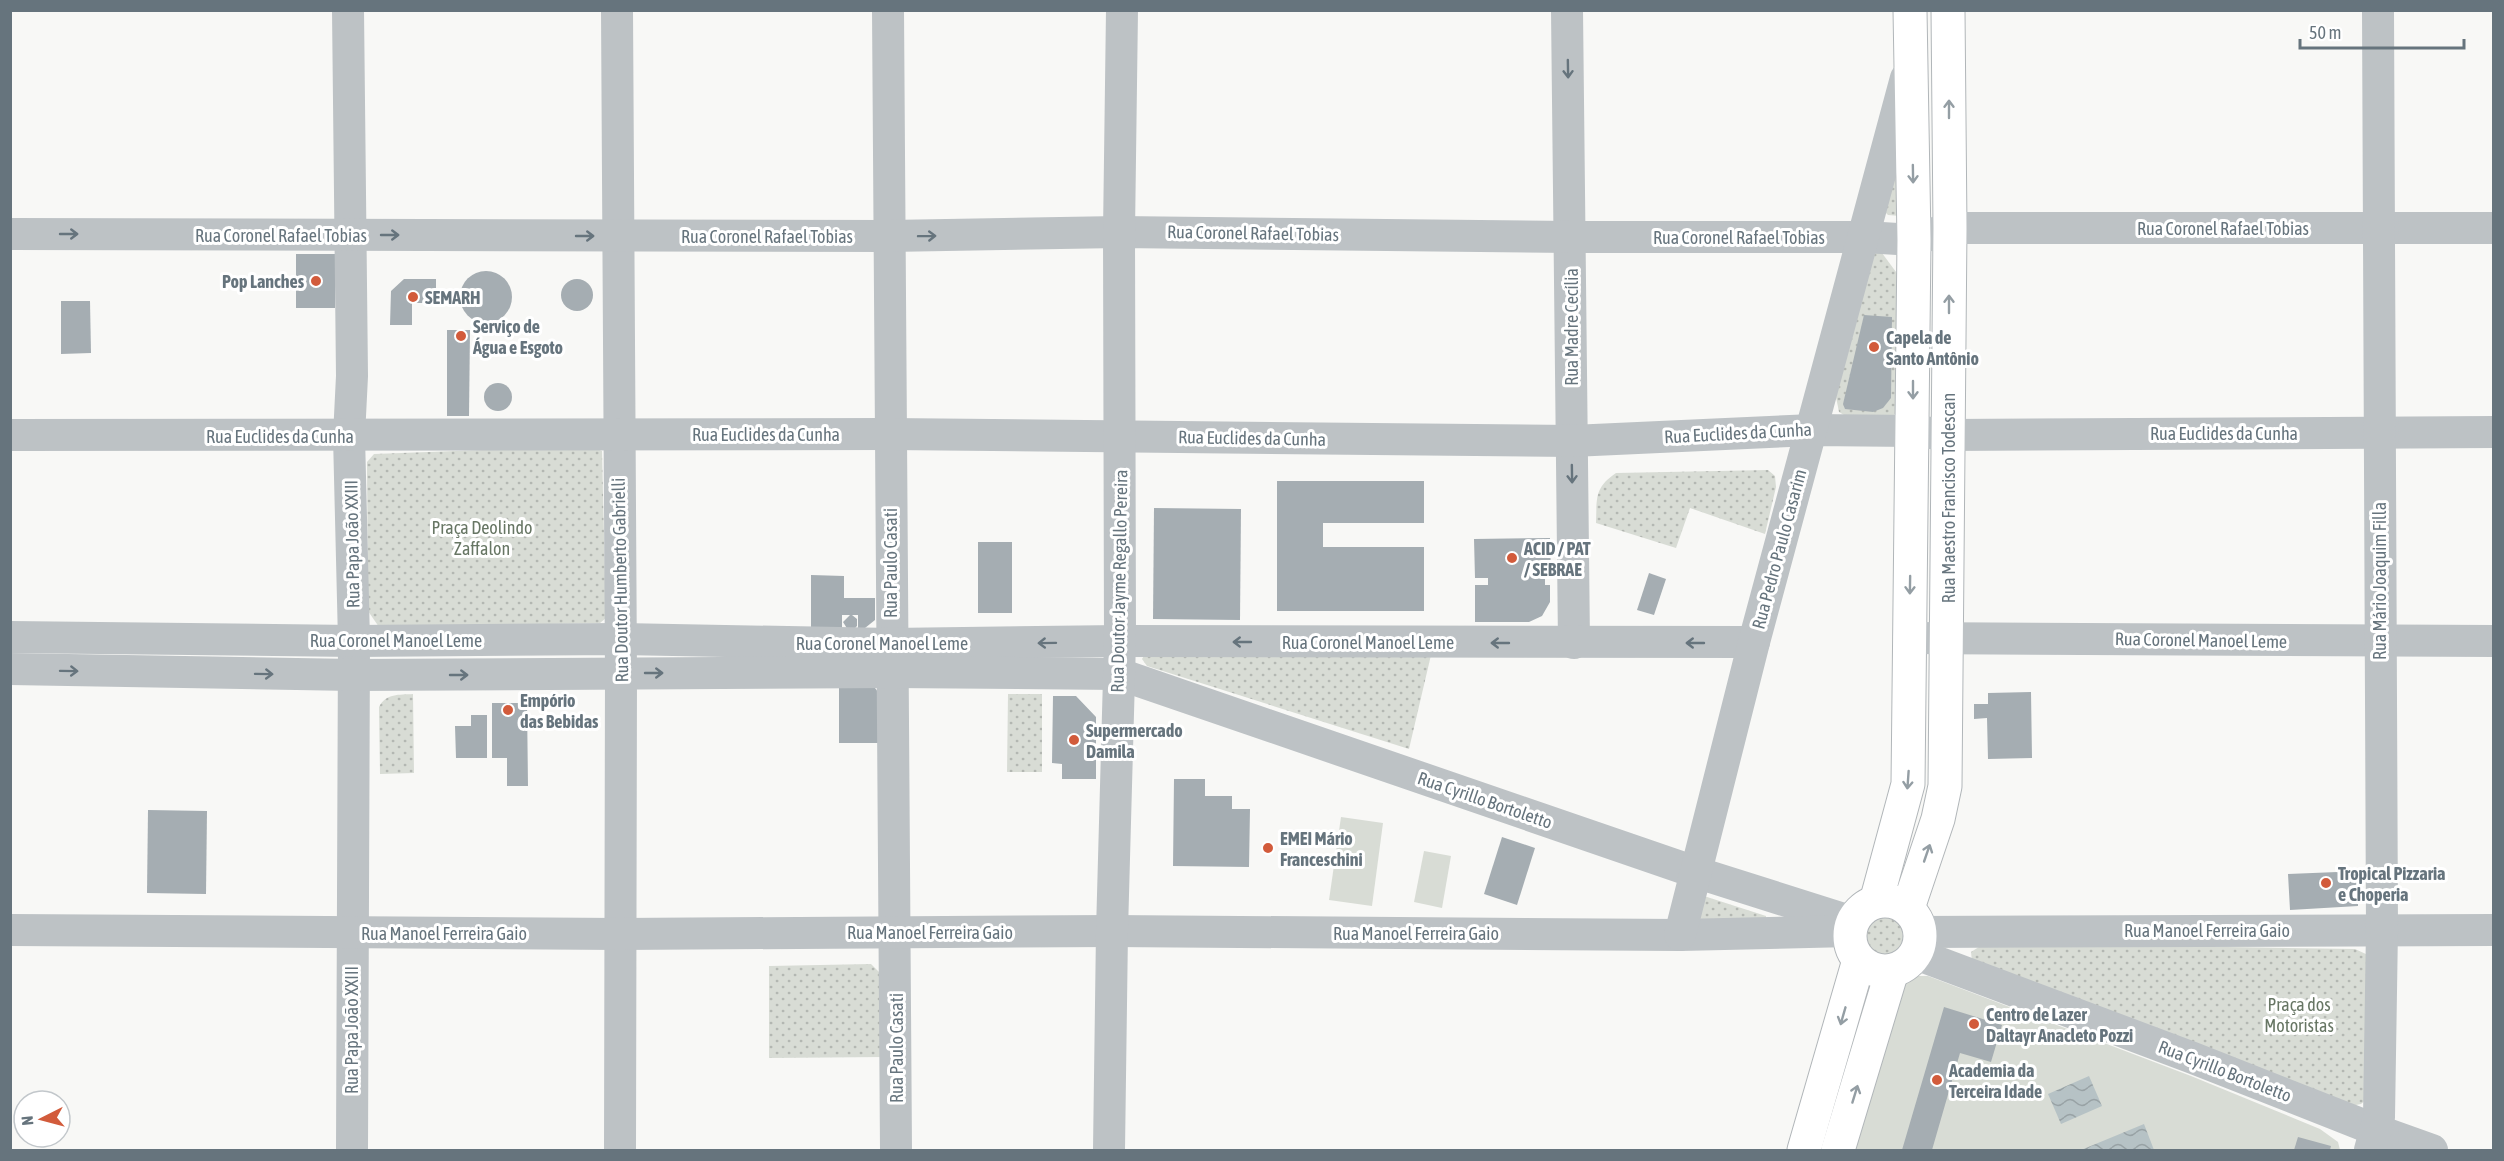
<svg xmlns="http://www.w3.org/2000/svg" width="2504" height="1161" viewBox="0 0 2504 1161" font-family="'Asap Condensed',sans-serif">
	<defs>
		<pattern id="grass-dots" width="8" height="8" patternUnits="userSpaceOnUse" patternTransform="scale(1.5)"><rect width="8" height="8" fill="#d8dcd5"/><path d="M2 2h.1M6 6h.1" fill="none" stroke="#b3b7b2" stroke-width="1.8" stroke-linecap="round"/></pattern>
		<pattern id="water-waves" width="16" height="10" patternUnits="userSpaceOnUse" patternTransform="scale(1.5)"><rect width="16" height="10" fill="#b6c2c5"/><path d="M0 5q4-4 8 0t8 0" fill="none" stroke="#98a2a5"/></pattern>
	</defs>
	<rect width="100%" height="100%" fill="#f8f8f6"/>
	<g fill="url(#grass-dots)">
		<polygon points="1896,154 1900,216 1888,215 1883,210"/>
		<polygon points="1871,253 1882,253 1899,276 1898,410 1894,415 1844,415 1839,412 1836,397"/>
		<polygon points="590,446 602,451 606,618 600,623 379,627 368,611 367,462 374,454"/>
		<path d="M1768,470L1775,476L1776,487L1765,534L1690,508L1676,548L1596,523C1597,498 1594,488 1616,473Z"/>
		<polygon points="1145,654 1431,655 1409,749 1147,666 1142,659"/>
		<path d="M413,694L414,773L380,774L379,707C386,693 399,695 413,694Z"/>
		<polygon points="1008,694 1042,694 1042,772 1007,772"/>
		<polygon points="1704,896 1766,916 1766,923 1698,924"/>
		<circle cx="1885" cy="937" r="24"/>
		<polygon points="1985,943 2355,949 2368,955 2366,1100 2361,1104 2351,1106 1972,961 1971,952"/>
		<polygon points="871,964 883,976 884,1057 769,1058 769,966"/>
	</g>
	<g fill="#d8dcd5">
		<polygon points="1341,817 1383,823 1372,906 1329,900"/>
		<polygon points="1424,851 1451,856 1442,908 1414,902"/>
		<polygon points="1915,976 1928,976 2191,1076 2320,1129 2338,1142 2340,1150 1855,1150 1904,984"/>
	</g>
	<g fill="url(#water-waves)">
		<polygon points="2089,1076 2102,1106 2061,1124 2048,1094"/>
		<polygon points="2144,1124 2154,1150 2081,1150"/>
	</g>
	<g fill="#a5adb2">
		<rect x="296" y="254" width="39" height="54"/>
		<circle cx="486" cy="297" r="26"/>
		<circle cx="577" cy="295" r="16"/>
		<polygon points="404,279 436,279 436,303 412,303 412,325 390,325 391,291"/>
		<polygon points="61,301 90,301 91,353 61,354"/>
		<polygon points="1864,315 1892,317 1891,398 1883,408 1873,412 1845,409 1843,404"/>
		<polygon points="447,330 470,330 469,416 447,416"/>
		<circle cx="498" cy="397" r="14"/>
		<polygon points="1277,481 1424,481 1424,523 1323,523 1323,547 1424,547 1424,611 1277,611"/>
		<polygon points="1154,508 1241,509 1240,620 1153,619"/>
		<polygon points="1550,538 1551,577 1545,577 1545,585 1550,585 1550,602 1542,616 1529,622 1475,622 1475,585 1488,585 1488,578 1475,578 1474,539"/>
		<rect x="978" y="542" width="34" height="71"/>
		<polygon points="1649,573 1666,579 1654,615 1637,610"/>
		<polygon points="811,575 844,576 844,598 875,598 875,620 865,628 858,628 858,615 852,615 857,619 857,626 854,629 848,630 843,622 850,615 842,615 842,628 811,628"/>
		<polygon points="872,684 878,692 878,743 839,743 839,685"/>
		<polygon points="2031,692 2032,758 1988,759 1987,718 1974,719 1974,704 1988,704 1988,693"/>
		<polygon points="1053,696 1076,696 1096,717 1096,779 1062,779 1062,764 1052,763"/>
		<polygon points="492,703 527,703 528,786 507,786 507,758 492,758"/>
		<polygon points="471,715 487,715 487,758 456,758 455,726 471,726"/>
		<polygon points="1174,779 1205,779 1205,796 1232,796 1232,809 1250,809 1249,867 1173,866"/>
		<polygon points="148,810 207,811 206,894 147,893"/>
		<polygon points="1502,837 1535,848 1517,905 1484,894"/>
		<polygon points="2362,871 2363,891 2358,891 2358,906 2290,910 2288,874"/>
		<polygon points="1944,1007 2002,1025 1991,1062 1960,1053 1932,1150 1902,1150"/>
		<polygon points="2298,1137 2331,1146 2330,1150 2294,1150"/>
	</g>
	<g fill="none" stroke-linecap="round" stroke-linejoin="round">
		<defs>
			<g id="major">
				<circle cx="1885" cy="936" r="35"/>
				<polyline points="1876,902 1908,784 1914,240 1910,10"/>
				<polyline points="1908,908 1938,819 1945,786 1950,228 1948,10"/>
				<polyline points="1804,1150 1859,960"/>
				<polyline points="1838,1150 1892,971"/>
			</g>
		</defs>
		<use href="#major" stroke="#b1b6b9" stroke-width="35"/>
		<g stroke="#bdc2c5" stroke-width="32">
			<polyline points="348,10 352,376 349,436 354,641 352,1150"/>
			<polyline points="617,10 621,673 620,1150"/>
			<polyline points="888,10 896,1150"/>
			<polyline points="1567,10 1574,643"/>
			<polyline points="10,234 889,236 1119,232 1571,237 1865,237 1914,240 1950,228 2494,228"/>
			<polyline points="10,435 890,434 1572,441 1813,430 1913,431 1949,435 2494,432"/>
			<polyline points="10,637 354,641 621,639 891,644 1120,641 1754,642"/>
			<polyline points="1909,638 2494,641"/>
			<polyline points="10,669 353,675 892,672 1119,674 1695,872 1853,922"/>
			<polyline points="10,930 620,934 1112,931 1680,935 1850,931"/>
			<polyline points="1920,932 2494,930"/>
			<polyline points="1680,935 1754,642 1906,78"/>
			<polyline points="1916,954 2193,1058 2376,1130 2432,1150"/>
			<polyline points="1109,1150 1112,931 1120,641 1119,232 1122,10"/>
			<polyline points="2370,1150 2379,1117 2382,929 2378,10"/>
		</g>
		<use href="#major" stroke="#fff" stroke-width="33"/>
	</g>
	<defs><path id="oneway-shaft" d="M-6 0H5M1.5-3L5.5 0L1.5 3" fill="none" stroke-width="1.6" stroke-linecap="round" stroke-linejoin="round" transform="scale(1.5)"/></defs>
	<g stroke="#66747d">
		<use href="#oneway-shaft" transform="translate(1568 69) rotate(89)"/>
		<use href="#oneway-shaft" transform="translate(69 234)"/>
		<use href="#oneway-shaft" transform="translate(390 235)"/>
		<use href="#oneway-shaft" transform="translate(585 236)"/>
		<use href="#oneway-shaft" transform="translate(927 236) rotate(-1)"/>
		<use href="#oneway-shaft" transform="translate(1572 474) rotate(89)"/>
		<use href="#oneway-shaft" transform="translate(1242 642) rotate(-180)"/>
		<use href="#oneway-shaft" transform="translate(1047 643) rotate(179)"/>
		<use href="#oneway-shaft" transform="translate(1500 643) rotate(-180)"/>
		<use href="#oneway-shaft" transform="translate(1695 643) rotate(180)"/>
		<use href="#oneway-shaft" transform="translate(69 671) rotate(1)"/>
		<use href="#oneway-shaft" transform="translate(654 673)"/>
		<use href="#oneway-shaft" transform="translate(264 674) rotate(1)"/>
		<use href="#oneway-shaft" transform="translate(459 675)"/>
	</g>
	<g stroke="#949ea4">
		<use href="#oneway-shaft" transform="translate(1949 109) rotate(-90)"/>
		<use href="#oneway-shaft" transform="translate(1913 174) rotate(89)"/>
		<use href="#oneway-shaft" transform="translate(1949 304) rotate(-90)"/>
		<use href="#oneway-shaft" transform="translate(1913 390) rotate(90)"/>
		<use href="#oneway-shaft" transform="translate(1910 585) rotate(91)"/>
		<use href="#oneway-shaft" transform="translate(1908 780) rotate(94)"/>
		<use href="#oneway-shaft" transform="translate(1927 853) rotate(-71)"/>
		<use href="#oneway-shaft" transform="translate(1843 1016) rotate(106)"/>
		<use href="#oneway-shaft" transform="translate(1855 1094) rotate(-73)"/>
	</g>
	<g fill="#d25b3b" stroke="#fff" stroke-width="2">
		<circle cx="316" cy="281" r="6"/>
		<circle cx="413" cy="297" r="6"/>
		<circle cx="461" cy="336" r="6"/>
		<circle cx="1874" cy="347" r="6"/>
		<circle cx="1512" cy="558" r="6"/>
		<circle cx="508" cy="710" r="6"/>
		<circle cx="1074" cy="740" r="6"/>
		<circle cx="1268" cy="848" r="6"/>
		<circle cx="2326" cy="883" r="6"/>
		<circle cx="1974" cy="1024" r="6"/>
		<circle cx="1937" cy="1080" r="6"/>
	</g>
	<g text-anchor="middle" dominant-baseline="central" stroke-width="6" stroke-linejoin="round" paint-order="stroke">
		<g font-size="18" fill="#66747d" stroke="#fff">
			<text x="2223" y="228">Rua Coronel Rafael Tobias</text>
			<text transform="translate(1253 233) rotate(1)">Rua Coronel Rafael Tobias</text>
			<text x="281" y="235">Rua Coronel Rafael Tobias</text>
			<text x="767" y="236">Rua Coronel Rafael Tobias</text>
			<text x="1739" y="237">Rua Coronel Rafael Tobias</text>
			<text transform="translate(1571 327) rotate(-90)">Rua Madre Cecília</text>
			<text transform="translate(1738 433) rotate(-3)">Rua Euclides da Cunha</text>
			<text x="2224" y="433">Rua Euclides da Cunha</text>
			<text x="766" y="434">Rua Euclides da Cunha</text>
			<text x="280" y="436">Rua Euclides da Cunha</text>
			<text transform="translate(1252 438) rotate(1)">Rua Euclides da Cunha</text>
			<text transform="translate(1948 498) rotate(-90)">Rua Maestro Francisco Todescan</text>
			<text transform="translate(352 544) rotate(-91)">Rua Papa João XXIII</text>
			<text transform="translate(1779 549) rotate(-75)">Rua Pedro Paulo Casarim</text>
			<text transform="translate(890 563) rotate(-90)">Rua Paulo Casati</text>
			<text transform="translate(620 580) rotate(-91)">Rua Doutor Humberto Gabrielli</text>
			<text transform="translate(1119 581) rotate(-89)">Rua Doutor Jayme Regallo Pereira</text>
			<text transform="translate(2379 581) rotate(-90)">Rua Mário Joaquim Filla</text>
			<text x="396" y="640">Rua Coronel Manoel Leme</text>
			<text transform="translate(2201 640) rotate(1)">Rua Coronel Manoel Leme</text>
			<text x="1368" y="642">Rua Coronel Manoel Leme</text>
			<text x="882" y="643">Rua Coronel Manoel Leme</text>
			<text transform="translate(1485 800) rotate(19)">Rua Cyrillo Bortoletto</text>
			<text x="2207" y="930">Rua Manoel Ferreira Gaio</text>
			<text x="930" y="932">Rua Manoel Ferreira Gaio</text>
			<text x="444" y="933">Rua Manoel Ferreira Gaio</text>
			<text x="1416" y="933">Rua Manoel Ferreira Gaio</text>
			<text transform="translate(351 1030) rotate(-90)">Rua Papa João XXIII</text>
			<text transform="translate(896 1048) rotate(-90)">Rua Paulo Casati</text>
			<text transform="translate(2225 1071) rotate(21)">Rua Cyrillo Bortoletto</text>
		</g>
		<g font-size="18" font-weight="bold" fill="#66747d" stroke="#fff" text-anchor="start">
			<text x="304" y="281" text-anchor="end">Pop Lanches</text>
			<text x="425" y="297">SEMARH</text>
			<text x="473" y="326">Serviço de<tspan x="473" dy="21">Água e Esgoto</tspan></text>
			<text x="1886" y="337">Capela de<tspan x="1886" dy="21">Santo Antônio</tspan></text>
			<text x="1524" y="548">ACID / PAT<tspan x="1524" dy="21">/ SEBRAE</tspan></text>
			<text x="520" y="700">Empório<tspan x="520" dy="21">das Bebidas</tspan></text>
			<text x="1086" y="730">Supermercado<tspan x="1086" dy="21">Damila</tspan></text>
			<text x="1280" y="838">EMEI Mário<tspan x="1280" dy="21">Franceschini</tspan></text>
			<text x="2338" y="873">Tropical Pizzaria<tspan x="2338" dy="21">e Choperia</tspan></text>
			<text x="1986" y="1014">Centro de Lazer<tspan x="1986" dy="21">Daltayr Anacleto Pozzi</tspan></text>
			<text x="1949" y="1070">Academia da<tspan x="1949" dy="21">Terceira Idade</tspan></text>
		</g>
		<g font-size="18" fill="#677664" stroke="#fff">
			<text x="482" y="527">Praça Deolindo<tspan x="482" dy="21">Zaffalon</tspan></text>
			<text x="2299" y="1004">Praça dos<tspan x="2299" dy="21">Motoristas</tspan></text>
		</g>
	</g>
	<rect width="2504" height="1161" fill="none" stroke="#66747d" stroke-width="24"/>
	<g transform="translate(42 1119) rotate(264)"><circle r="28" fill="#ffffff" stroke="#c2c7cb" stroke-width="1.5"/>
	<path d="M0-4.5L10 22L0 15L-10 22Z" fill="#d25b3b"/>
	<text y="-9" font-size="16" font-weight="bold" text-anchor="middle" fill="#66747d">N</text>
	</g>
	<path d="M2300 39v9h164v-9" fill="none" stroke="#66747d" stroke-width="3"/>
	<text x="2309" y="39" font-size="18" fill="#66747d" stroke="#ffffff" stroke-width="4.5" paint-order="stroke">50 m</text>
</svg>
